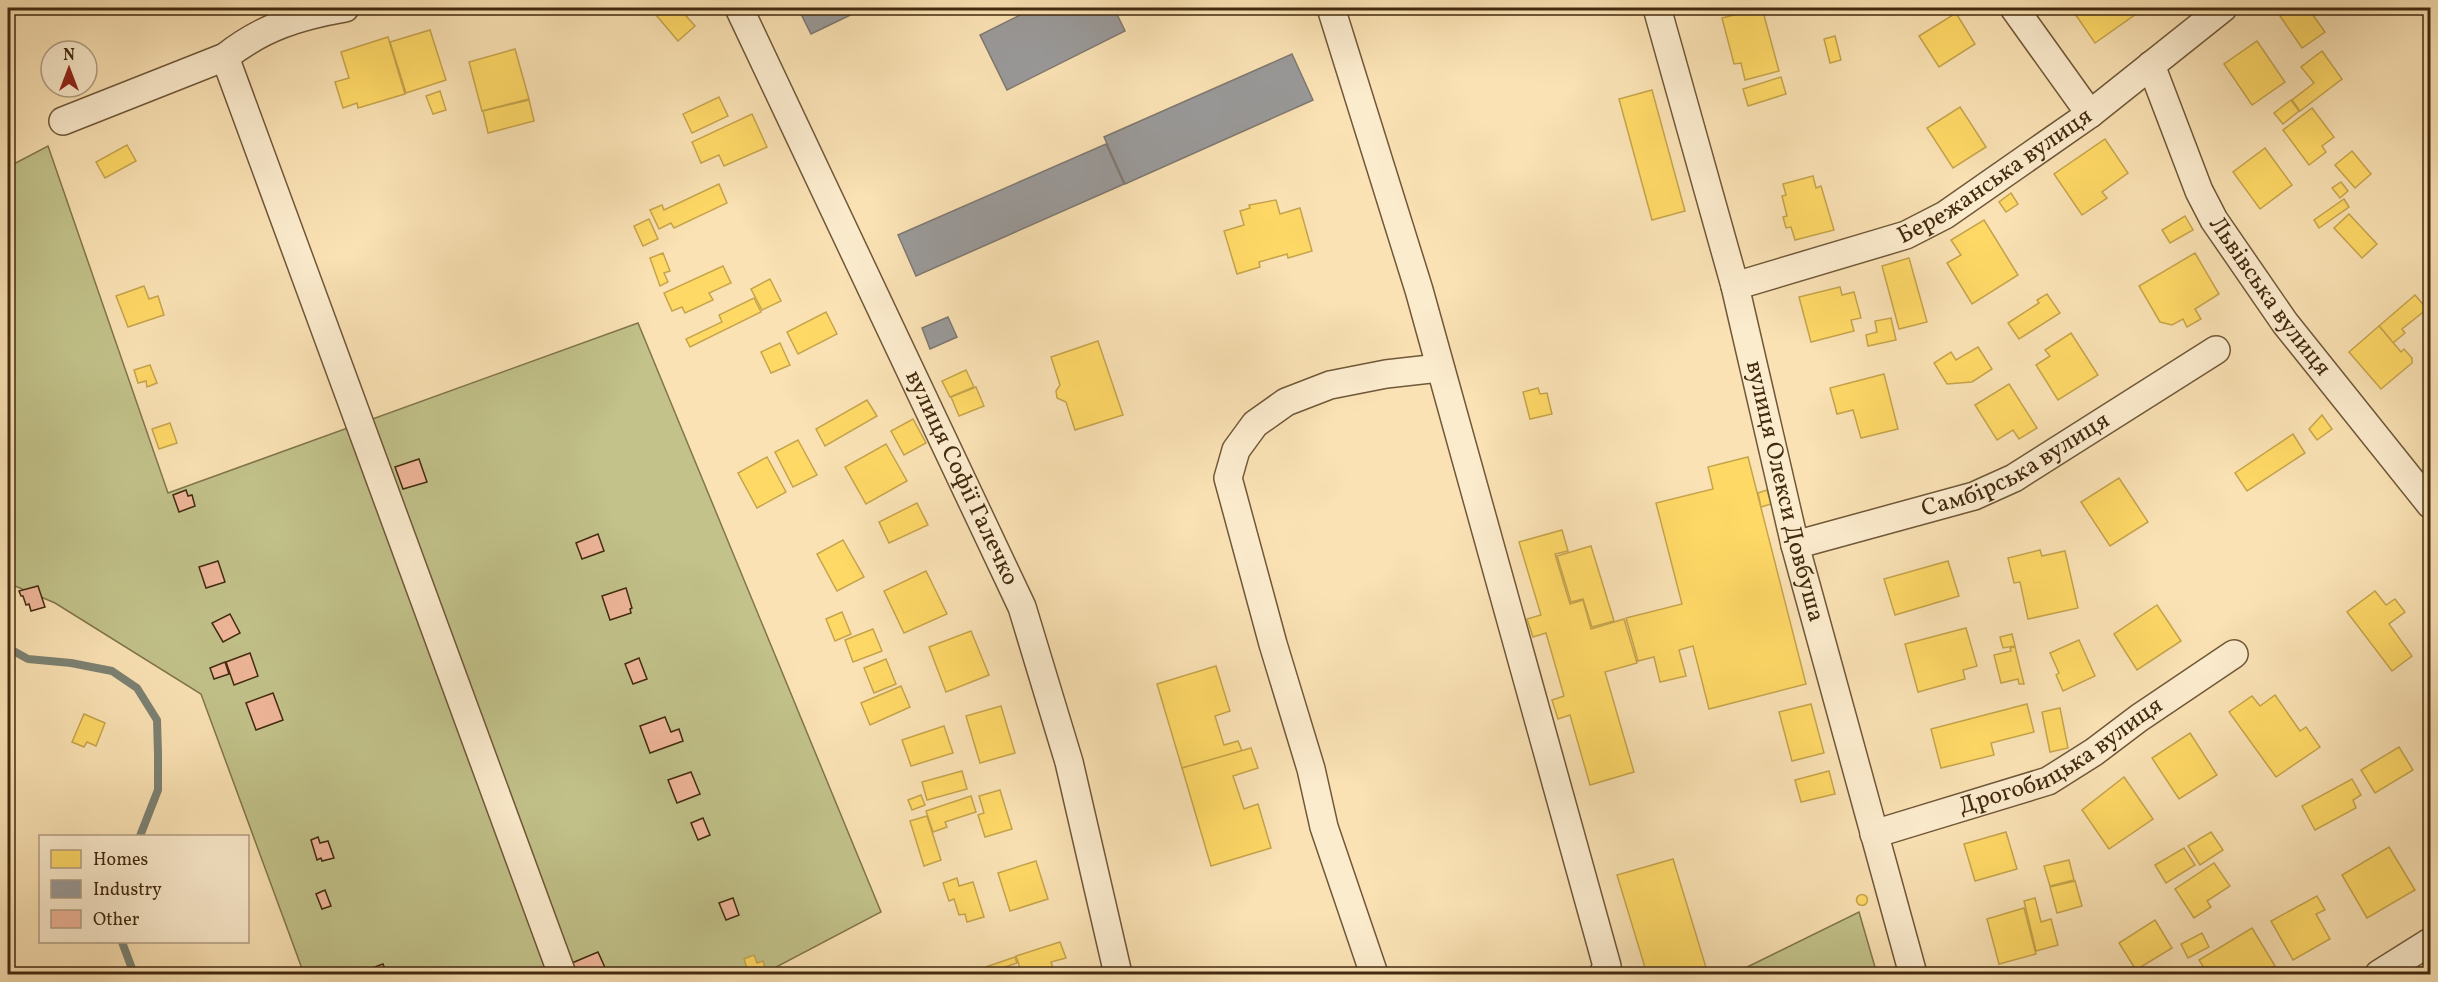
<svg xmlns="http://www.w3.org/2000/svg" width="2438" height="982" viewBox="0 0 2438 982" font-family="Vollkorn,serif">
	<rect width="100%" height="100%" fill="#fae2b4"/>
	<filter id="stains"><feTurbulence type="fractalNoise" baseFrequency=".00333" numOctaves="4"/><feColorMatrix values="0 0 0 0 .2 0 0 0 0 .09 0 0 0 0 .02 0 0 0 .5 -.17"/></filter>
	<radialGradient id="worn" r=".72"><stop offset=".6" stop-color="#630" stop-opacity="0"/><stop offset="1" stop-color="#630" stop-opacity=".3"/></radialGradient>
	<g fill="#c2c28a" stroke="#82764c" stroke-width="1.5">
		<polygon points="48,146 168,493 638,323 881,912 763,974 304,974 201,694 55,603 8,583 8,167"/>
		<polygon points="1859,912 1877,974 1733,974"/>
	</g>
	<g fill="#ffd966" stroke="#c6a44c" stroke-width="1.5">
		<polygon points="654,8 679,8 695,26 678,41 651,9"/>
		<polygon points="1762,8 1779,71 1745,80 1741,63 1734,64 1722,18"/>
		<polygon points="2071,8 2131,8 2136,14 2095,43"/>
		<polygon points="2292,8 2308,8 2325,32 2302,48 2280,16"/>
		<polygon points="1956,13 1975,44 1939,67 1919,36"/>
		<polygon points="430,30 446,80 406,93 390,42"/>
		<polygon points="1835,36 1841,60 1830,63 1824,39"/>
		<polygon points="388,37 405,94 358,108 357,103 343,108 335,82 349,78 341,52"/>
		<polygon points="2257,41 2285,82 2252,105 2224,64"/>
		<polygon points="515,49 529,99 482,111 469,62"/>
		<polygon points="2322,51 2342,79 2300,111 2292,100 2314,83 2301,67"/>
		<polygon points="1781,77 1786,94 1748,106 1743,89"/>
		<polygon points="1652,90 1685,211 1652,220 1619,99"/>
		<polygon points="440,91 446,110 433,114 426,96"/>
		<polygon points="719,97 728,116 692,133 683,114"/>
		<polygon points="529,100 534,121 488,133 483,111"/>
		<polygon points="2291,100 2299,111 2283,124 2274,113"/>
		<polygon points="1960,107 1986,147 1953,168 1927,128"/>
		<polygon points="2312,108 2334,137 2322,146 2326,152 2309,165 2283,130"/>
		<polygon points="752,114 767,147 724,166 719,155 701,163 692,142"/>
		<polygon points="2105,139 2128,173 2102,192 2107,198 2082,215 2054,174"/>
		<polygon points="127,145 136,161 105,178 96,162"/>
		<polygon points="2265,148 2292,185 2260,209 2233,172"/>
		<polygon points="2352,151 2371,174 2355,188 2335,165"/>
		<polygon points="1813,176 1816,188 1821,186 1834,230 1795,240 1791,227 1786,228 1783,217 1787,216 1782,196 1786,195 1783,184"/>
		<polygon points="2341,182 2348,191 2340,198 2332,188"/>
		<polygon points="719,184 727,203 674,228 671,223 659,229 650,210 662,205 664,210"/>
		<polygon points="2011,193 2018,204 2006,212 1999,202"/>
		<polygon points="2344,199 2349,207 2319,228 2314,220"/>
		<polygon points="1276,200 1280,214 1300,208 1312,251 1288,258 1287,254 1259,262 1260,267 1237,274 1224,231 1244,225 1240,211 1250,208 1249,205"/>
		<polygon points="2349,214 2377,244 2362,258 2334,228"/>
		<polygon points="2185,216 2193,230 2170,243 2162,230"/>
		<polygon points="649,219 658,239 643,246 634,226"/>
		<polygon points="1984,220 2018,275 1972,304 1947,263 1961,255 1951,240"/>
		<polygon points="663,253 670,271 664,273 668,282 660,286 650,258"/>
		<polygon points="2195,253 2219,294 2195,309 2201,319 2187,327 2183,319 2172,325 2160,322 2139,286"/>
		<polygon points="1909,258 1927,322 1899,329 1882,266"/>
		<polygon points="723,266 731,283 709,293 713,300 685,313 682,307 672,311 664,293"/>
		<polygon points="770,279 781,301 762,310 751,289"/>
		<polygon points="144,286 149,299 158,296 164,315 128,327 116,296"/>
		<polygon points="1840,287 1842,295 1854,292 1861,318 1851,320 1854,331 1811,342 1799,297"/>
		<polygon points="2047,294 2060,313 2019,339 2008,323 2039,303 2037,300"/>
		<polygon points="2415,295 2427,309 2402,329 2405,333 2393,343 2379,326"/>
		<polygon points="754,298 761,312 690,347 686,339 722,322 719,315"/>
		<polygon points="826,312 837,334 798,354 787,332"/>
		<polygon points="1891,318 1896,340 1868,346 1866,335 1877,332 1875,321"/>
		<polygon points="2379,326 2401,352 2404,349 2412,358 2412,363 2381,389 2349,352"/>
		<polygon points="2071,333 2098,375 2058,400 2036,365 2050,356 2045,350"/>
		<polygon points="1098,341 1123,415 1075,430 1066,402 1057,398 1056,391 1060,385 1051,357"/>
		<polygon points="780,343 790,365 771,373 761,352"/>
		<polygon points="1978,347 1992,369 1972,382 1947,384 1934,363 1951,352 1956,360"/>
		<polygon points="150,365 157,383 147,387 146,381 138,383 134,370"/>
		<polygon points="966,370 974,387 950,397 942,381"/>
		<polygon points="1884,374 1898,429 1861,438 1853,410 1837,414 1830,388"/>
		<polygon points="2009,384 2037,428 2019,439 2013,430 1997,440 1975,405"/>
		<polygon points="976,387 984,406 959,416 951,397"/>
		<polygon points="1538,388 1540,394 1547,393 1552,414 1530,419 1523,392"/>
		<polygon points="867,400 877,416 825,446 816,429"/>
		<polygon points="2322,415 2332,429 2317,440 2309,429"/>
		<polygon points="913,419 926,443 904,455 891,431"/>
		<polygon points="170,423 177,443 159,449 152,429"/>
		<polygon points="2293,434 2305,453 2247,491 2235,473"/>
		<polygon points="798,440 817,475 793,487 775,452"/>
		<polygon points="886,444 907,481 866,504 845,467"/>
		<polygon points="767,457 786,492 757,508 738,473"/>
		<polygon points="1748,457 1806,684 1709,709 1693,646 1679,650 1686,676 1660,682 1654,657 1638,661 1626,618 1682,604 1656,503 1713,489 1708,467"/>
		<polygon points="2119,478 2148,522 2110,546 2081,502"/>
		<polygon points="1767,490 1771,504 1761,507 1758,493"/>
		<polygon points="917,503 928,525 889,543 879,522"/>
		<polygon points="1562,530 1568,551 1555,554 1570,604 1583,600 1591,629 1624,619 1637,663 1605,672 1634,772 1590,785 1570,715 1558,719 1552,700 1564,696 1546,633 1533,637 1527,619 1541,615 1519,542"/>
		<polygon points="843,540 864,577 837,591 817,554"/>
		<polygon points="1591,546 1614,621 1592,627 1583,599 1571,602 1557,556"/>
		<polygon points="2040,550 2042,556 2065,551 2078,608 2028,619 2020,582 2014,583 2008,558"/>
		<polygon points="1948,561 1959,596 1895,615 1884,579"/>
		<polygon points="926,571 947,614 904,633 884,591"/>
		<polygon points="2375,591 2386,605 2395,599 2405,612 2389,624 2412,656 2392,671 2347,612"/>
		<polygon points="2157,605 2181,641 2137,670 2114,634"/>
		<polygon points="842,612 851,634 835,641 826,619"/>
		<polygon points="1966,628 1977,666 1963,670 1965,679 1918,692 1905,644"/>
		<polygon points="873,629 882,651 853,662 845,640"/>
		<polygon points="971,631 989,675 946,692 929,647"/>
		<polygon points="2012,634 2015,646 2003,648 2000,637"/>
		<polygon points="2079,640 2095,676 2063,691 2056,675 2059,673 2050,653"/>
		<polygon points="2015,647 2024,684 2019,684 2018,679 2001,683 1994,655 2011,651 2010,648"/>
		<polygon points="886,659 896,684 874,693 864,668"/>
		<polygon points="1216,666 1230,711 1215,716 1224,745 1238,741 1242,751 1182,768 1157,684"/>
		<polygon points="901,686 910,707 870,725 861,703"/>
		<polygon points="2275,695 2300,731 2306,727 2320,747 2276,777 2229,712 2252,696 2260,706"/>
		<polygon points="1811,704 1824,753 1792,761 1779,712"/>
		<polygon points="2027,704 2034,732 1991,743 1994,755 1941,768 1931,729"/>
		<polygon points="1001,706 1015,753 980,763 966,716"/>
		<polygon points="2060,708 2068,748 2050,752 2042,712"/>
		<polygon points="84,714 105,723 96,746 87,742 84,747 72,742"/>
		<polygon points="944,726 953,753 911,766 902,740"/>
		<polygon points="2190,733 2217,775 2179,799 2152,758"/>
		<polygon points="2399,747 2413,770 2375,793 2361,770"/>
		<polygon points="1251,748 1258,768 1233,776 1244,809 1258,804 1271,848 1211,866 1182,768"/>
		<polygon points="962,771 967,789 927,800 922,782"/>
		<polygon points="1829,771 1835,794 1801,802 1795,780"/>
		<polygon points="2124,777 2153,819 2109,849 2082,810"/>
		<polygon points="2352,779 2361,795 2353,800 2356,808 2315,830 2302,806"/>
		<polygon points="1000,790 1012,829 985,837 978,815 984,813 979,796"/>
		<polygon points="921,795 925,805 912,810 908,800"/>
		<polygon points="971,796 976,812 945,822 947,827 933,832 926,811"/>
		<polygon points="927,816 941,860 924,866 910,821"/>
		<polygon points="2006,832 2017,869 1975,881 1964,844"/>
		<polygon points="2211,832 2223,850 2200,865 2188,846"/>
		<polygon points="2389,847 2415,890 2367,918 2342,875"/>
		<polygon points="2184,848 2195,865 2166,883 2155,865"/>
		<polygon points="1673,859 1708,974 1647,974 1617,875"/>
		<polygon points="2069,860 2074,880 2050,886 2044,866"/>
		<polygon points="1036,861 1048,899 1010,911 998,873"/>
		<polygon points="2214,863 2230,886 2207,901 2211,907 2194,918 2175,889"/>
		<polygon points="957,878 959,886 973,882 984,917 967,922 965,914 959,915 954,899 949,901 943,883"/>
		<polygon points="2075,881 2082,906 2057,913 2050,887"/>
		<circle cx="1862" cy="900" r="5.5"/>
		<polygon points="2317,896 2325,910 2316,914 2330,939 2293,960 2271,921"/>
		<polygon points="2035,898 2041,922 2051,919 2058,945 2036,951 2024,901"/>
		<polygon points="2024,908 2036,954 1999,964 1987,919"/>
		<polygon points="2155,920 2172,948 2136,970 2119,943"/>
		<polygon points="2252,928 2275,966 2261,974 2208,974 2199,960"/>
		<polygon points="2202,933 2209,947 2188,958 2181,944"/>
		<polygon points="1060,942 1066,958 1051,962 1055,974 1022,974 1016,956"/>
		<polygon points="754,955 757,963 763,961 767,974 749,974 744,959"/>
		<polygon points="1015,957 1017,963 990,972 991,974 978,974 977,970"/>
	</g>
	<g fill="#999" stroke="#7f7870" stroke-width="1.5">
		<polygon points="798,8 865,8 811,34"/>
		<polygon points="1034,8 1114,8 1125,31 1007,90 980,35"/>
		<polygon points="1292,54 1313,100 1125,184 1104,137"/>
		<polygon points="1106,144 1124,184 916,276 898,235"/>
		<polygon points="948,317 957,337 930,349 922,328"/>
	</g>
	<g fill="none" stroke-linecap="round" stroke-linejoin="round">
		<g stroke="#7c8274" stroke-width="8">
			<polyline points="8,648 28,659 71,663 112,671 137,688 157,720 158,754 158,790 140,836"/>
			<polyline points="122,942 134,974"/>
		</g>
	</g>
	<g fill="#f0b79b" stroke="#422a0f" stroke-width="1.5">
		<polygon points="419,459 427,482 403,489 395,467"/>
		<polygon points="186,490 188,496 192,495 195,506 179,512 173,495"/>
		<polygon points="598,534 604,551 582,559 576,543"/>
		<polygon points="218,561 225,582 206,588 199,567"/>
		<polygon points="38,586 45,607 31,611 29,604 26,605 23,596 21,596 19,591"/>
		<polygon points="626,588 632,608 630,609 631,613 610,620 602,596"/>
		<polygon points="230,614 240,633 223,642 212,623"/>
		<polygon points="250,653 258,676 234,685 226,662"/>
		<polygon points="639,658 647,679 633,684 625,664"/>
		<polygon points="225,662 229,674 214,679 210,668"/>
		<polygon points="273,693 283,720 256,730 246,703"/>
		<polygon points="665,717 671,732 679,729 683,741 650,753 640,726"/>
		<polygon points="691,772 700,794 677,803 668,780"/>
		<polygon points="703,818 710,835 698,840 691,823"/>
		<polygon points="318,837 320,843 328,841 334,858 322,861 321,858 317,860 311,840"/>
		<polygon points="325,890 331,906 322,909 316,894"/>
		<polygon points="733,898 739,915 726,920 719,903"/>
		<polygon points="598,952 607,972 601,974 577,974 572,963"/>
		<polygon points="383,964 387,974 365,974 364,971"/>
	</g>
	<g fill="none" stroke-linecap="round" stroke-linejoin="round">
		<defs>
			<g id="minor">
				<path id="s1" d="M739,8L1022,607L1069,762L1118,974"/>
				<polyline points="1331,8 1419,290 1607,966 1603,974"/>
				<path id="s2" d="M1657,8L1735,286L1795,545L1913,974"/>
				<polyline points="2014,8 2090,114"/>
				<polyline points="225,57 562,974"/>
				<path id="s3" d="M2151,65L2199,191L2214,220L2285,323L2430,504"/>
				<path d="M63,121L225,57C263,27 299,16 345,8"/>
				<path id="s4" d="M1735,286L1906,235L1945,215L2090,114L2223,8"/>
				<path id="s5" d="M1795,545L1974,496L2014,478L2216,350"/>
				<path id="s6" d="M1874,834L2048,781L2094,752L2139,718L2234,654"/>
				<polyline points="1374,974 1324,827 1311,769 1273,644 1228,478 1236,450 1255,424 1286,402 1330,385 1386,374 1439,368"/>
				<polyline points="2379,974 2430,942"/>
			</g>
		</defs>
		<use href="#minor" stroke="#705838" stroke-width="30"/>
		<use href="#minor" stroke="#fcecce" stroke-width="27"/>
	</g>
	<g text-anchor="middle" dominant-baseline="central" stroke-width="6" stroke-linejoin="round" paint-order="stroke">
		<g font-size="24" fill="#422a0f" stroke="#fcecce">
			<text stroke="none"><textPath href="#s4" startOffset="285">Бережанська вулиця</textPath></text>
			<text stroke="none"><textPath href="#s3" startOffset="262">Львівська вулиця</textPath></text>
			<text stroke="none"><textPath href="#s5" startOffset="236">Самбірська вулиця</textPath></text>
			<text stroke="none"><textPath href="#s1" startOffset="520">вулиця Софії Галечко</textPath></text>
			<text stroke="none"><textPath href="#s2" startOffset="500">вулиця Олекси Довбуша</textPath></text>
			<text stroke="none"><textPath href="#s6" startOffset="204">Дрогобицька вулиця</textPath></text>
		</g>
	</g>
	<rect width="2438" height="982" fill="none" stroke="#fae2b4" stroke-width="30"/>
	<rect x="9" y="9" width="2420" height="964" fill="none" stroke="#422a0f" stroke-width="3"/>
	<rect x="15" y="15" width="2408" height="952" fill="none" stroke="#422a0f" stroke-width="1.5"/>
	<rect x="39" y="835" width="210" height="108" fill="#fcecce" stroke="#b29e82" stroke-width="1.5"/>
	<rect x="51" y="850" width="30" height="18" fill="#ffd966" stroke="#b29e82" stroke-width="1.5"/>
	<text x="93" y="865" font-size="18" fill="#422a0f">Homes</text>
	<rect x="51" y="880" width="30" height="18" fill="#999999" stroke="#b29e82" stroke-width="1.5"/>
	<text x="93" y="895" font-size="18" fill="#422a0f">Industry</text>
	<rect x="51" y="910" width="30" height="18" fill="#f0b79b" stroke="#b29e82" stroke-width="1.5"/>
	<text x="93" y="925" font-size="18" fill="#422a0f">Other</text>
	<g transform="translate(69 69)"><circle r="28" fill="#fcecce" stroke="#b29e82" stroke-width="1.5"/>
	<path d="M0-4.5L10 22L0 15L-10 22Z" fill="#8f2418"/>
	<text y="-9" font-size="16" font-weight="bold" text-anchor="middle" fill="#422a0f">N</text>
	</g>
	<rect width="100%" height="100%" filter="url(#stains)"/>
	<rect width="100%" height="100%" fill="url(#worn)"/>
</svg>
